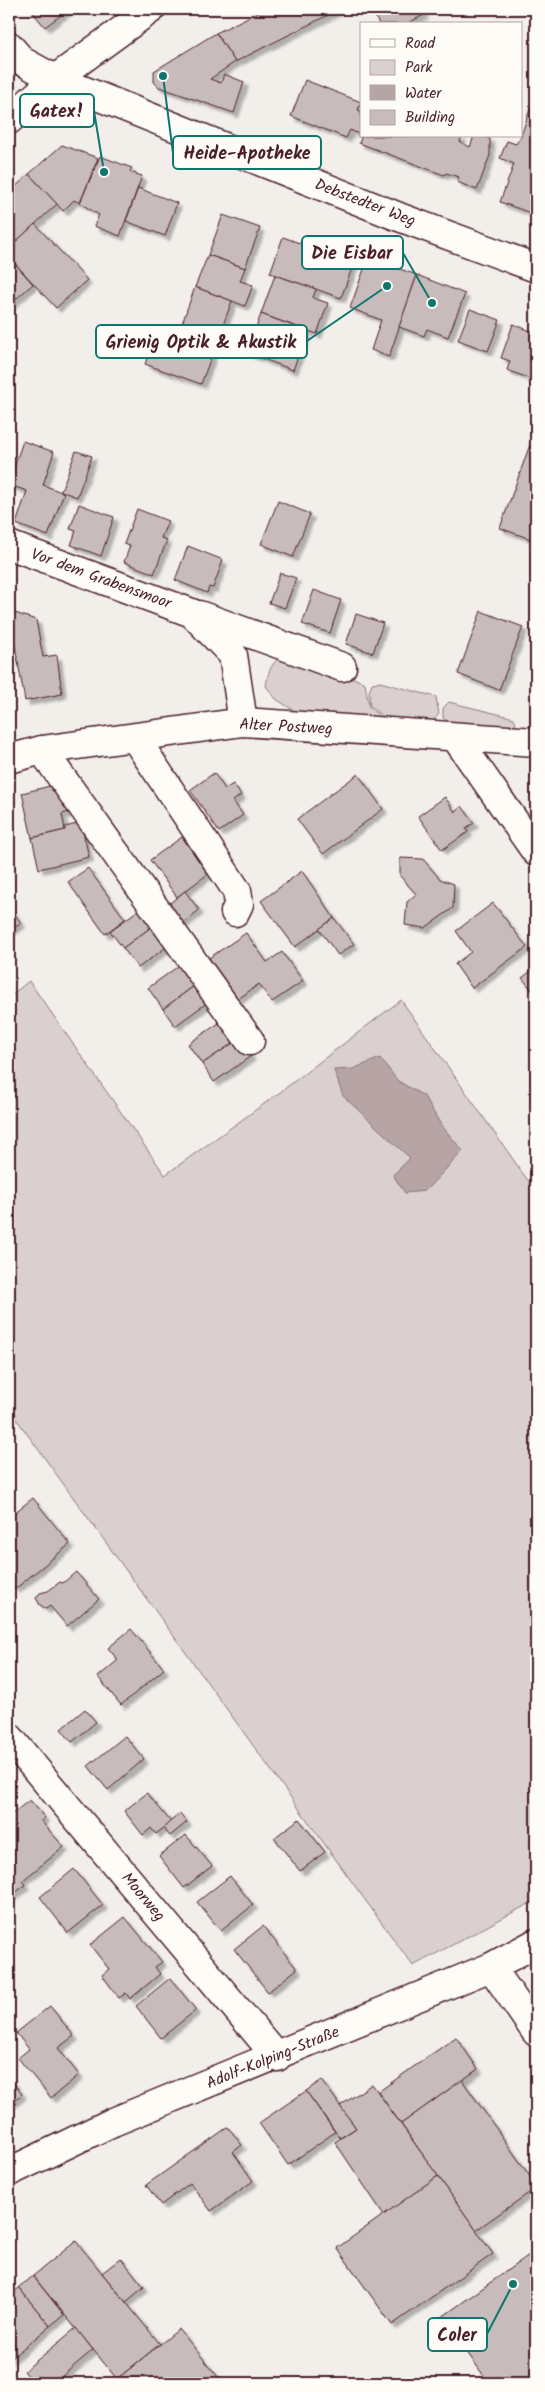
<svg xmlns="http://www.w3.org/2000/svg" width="545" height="2392" viewBox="0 0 545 2392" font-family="Kalam,sans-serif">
	<defs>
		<filter id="shadow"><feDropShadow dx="4.5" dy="4.5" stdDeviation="1" flood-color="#0004"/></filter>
	</defs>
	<rect width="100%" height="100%" fill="#f2efeb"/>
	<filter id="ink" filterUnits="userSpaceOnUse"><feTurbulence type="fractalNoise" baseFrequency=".02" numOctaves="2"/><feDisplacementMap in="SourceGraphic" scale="10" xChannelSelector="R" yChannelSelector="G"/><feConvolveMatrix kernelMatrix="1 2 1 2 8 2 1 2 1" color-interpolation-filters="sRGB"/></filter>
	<g filter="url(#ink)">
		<g fill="#d9d0cf" stroke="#92787d">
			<path d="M291,652L365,683L369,707L382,718L299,714L276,699L266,686C269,666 273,660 291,652Z"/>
			<polygon points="380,682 436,697 439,714 428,726 385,718 370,706 369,692 372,683"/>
			<polygon points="449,702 514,718 516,723 514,727 507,728 449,722 443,718 443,708"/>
			<polygon points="29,981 165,1175 275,1096 401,1000 536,1192 536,1900 413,1966 9,1409 9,997"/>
		</g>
		<polygon fill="#b7a5a6" stroke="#8b6f75" points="380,1058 398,1081 424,1096 441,1125 463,1151 425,1191 405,1193 393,1175 410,1158 343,1096 334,1070 353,1069"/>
		<g fill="#c8bbbb" stroke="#4a1f2b" filter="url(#shadow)">
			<polygon points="30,9 69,9 45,27"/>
			<polygon points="264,9 340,9 235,62 216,33"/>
			<polygon points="371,9 421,9 424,15 406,24 379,24"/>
			<polygon points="216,33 235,62 210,79 221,83 224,74 244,82 234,113 159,87 154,82 154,71"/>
			<polygon points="305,80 361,102 358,110 361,111 361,135 350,130 346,138 291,116"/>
			<polygon points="530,109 536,112 536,215 500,202 514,164 500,158 507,141 516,144 521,136"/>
			<polygon points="362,136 462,136 460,142 470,147 474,136 483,136 490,139 490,155 477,190 457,182 459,177 446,173 444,175 359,143"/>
			<polygon points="62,145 98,158 80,203 74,200 63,211 29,174"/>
			<polygon points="100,156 132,168 130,172 142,176 120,236 94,226 99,215 80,203"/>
			<polygon points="29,174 57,204 9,248 9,193"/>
			<polygon points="138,188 177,203 165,236 126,221"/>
			<polygon points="223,215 260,228 245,268 208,255"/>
			<polygon points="35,224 87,280 56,308 9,257 9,248"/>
			<polygon points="283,237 354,263 341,298 270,273"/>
			<polygon points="208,255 245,268 240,281 253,285 245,306 195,287"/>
			<polygon points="9,257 33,284 9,305"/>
			<polygon points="368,258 417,275 389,357 371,350 381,320 350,308"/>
			<polygon points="275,275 316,289 313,298 328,303 317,334 261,314"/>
			<polygon points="417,275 465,294 448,337 427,329 424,336 399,327"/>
			<polygon points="195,287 232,301 201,384 145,364 155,336 162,339 179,332"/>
			<polygon points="470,309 500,320 488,351 458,340"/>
			<polygon points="261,314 307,331 293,370 247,353"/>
			<polygon points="513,324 536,333 536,381 507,370 510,361 501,358"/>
			<polygon points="536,428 536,541 500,528"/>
			<polygon points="23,441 54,452 43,485 64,493 48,536 16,524 27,491 9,485 9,482"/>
			<polygon points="76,451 92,456 77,497 61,491"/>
			<polygon points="278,501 310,514 293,557 261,544"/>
			<polygon points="79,504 114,517 101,556 71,545 76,531 70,529"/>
			<polygon points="137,509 168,521 161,538 167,540 154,574 124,562 130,546 124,544"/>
			<polygon points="188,546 223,560 213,588 209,587 207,593 175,580"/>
			<polygon points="280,573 296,578 285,608 269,603"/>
			<polygon points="314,590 341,600 330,633 302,624"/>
			<polygon points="481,611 523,627 499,690 458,674"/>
			<polygon points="12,612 36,620 43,657 57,655 62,694 25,701 14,640 9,638 9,622"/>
			<polygon points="356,614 383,623 373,653 346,644"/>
			<polygon points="214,773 225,789 233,784 241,795 233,801 243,815 219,832 190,790"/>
			<polygon points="358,774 383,809 323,854 297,819"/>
			<polygon points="54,785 57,797 65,795 69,812 62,814 65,830 32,838 22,793"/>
			<polygon points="445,797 455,812 462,806 474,823 466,828 468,832 442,850 418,816"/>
			<polygon points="81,823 89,857 39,869 32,838 65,830 65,827"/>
			<polygon points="182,837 208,874 177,897 150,860"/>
			<polygon points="400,858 423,859 440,879 454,884 453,908 425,928 405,925 407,902 416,894 400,876"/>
			<polygon points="88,868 125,919 105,934 68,882"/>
			<polygon points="302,871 334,918 295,947 261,901"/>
			<polygon points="185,891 199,910 178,927 165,907"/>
			<polygon points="493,903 527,947 472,988 455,964 471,952 456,931"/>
			<polygon points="145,905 158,922 123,948 110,931"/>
			<polygon points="9,906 21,923 9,932"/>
			<polygon points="334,918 354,944 338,955 319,929"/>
			<polygon points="158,922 173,942 138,968 123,948"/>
			<polygon points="246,933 267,962 282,952 303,981 272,1002 259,984 238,999 209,958"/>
			<polygon points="184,962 198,983 163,1009 148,988"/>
			<polygon points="536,967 536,995 522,978"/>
			<polygon points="198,983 211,1000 175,1026 163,1009"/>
			<polygon points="225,1019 239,1039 202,1064 188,1044"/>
			<polygon points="239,1039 251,1056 214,1082 202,1064"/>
			<polygon points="33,1498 70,1544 15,1589 9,1581 9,1517"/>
			<polygon points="76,1572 99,1599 67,1626 50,1606 46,1609 40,1605 36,1598 40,1593 48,1591 60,1582 63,1583"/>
			<polygon points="131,1629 164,1669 121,1705 98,1677 118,1660 108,1648"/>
			<polygon points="85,1709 96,1722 72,1742 61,1729"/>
			<polygon points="125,1736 144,1759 108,1790 88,1766"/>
			<polygon points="147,1793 171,1822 156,1834 151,1828 143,1835 124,1811"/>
			<polygon points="30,1800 45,1818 41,1821 64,1847 22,1881 25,1885 9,1898 9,1816"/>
			<polygon points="180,1813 187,1822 170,1836 163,1828"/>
			<polygon points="299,1819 325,1852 300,1871 274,1838"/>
			<polygon points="186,1835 212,1866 184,1888 159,1856"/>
			<polygon points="74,1869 103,1905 68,1933 40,1897"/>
			<polygon points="230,1876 253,1905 221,1931 197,1902"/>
			<polygon points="125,1917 162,1962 155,1967 160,1974 130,1999 126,1993 119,1998 102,1975 109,1969 90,1945"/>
			<polygon points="263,1926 297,1969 268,1992 234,1949"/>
			<polygon points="170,1978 196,2010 161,2038 136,2006"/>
			<polygon points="50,2006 74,2036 58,2048 79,2075 51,2098 18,2058 29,2049 16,2033"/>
			<polygon points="456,2037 478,2069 401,2124 378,2092"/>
			<polygon points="9,2077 22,2094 9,2105"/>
			<polygon points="322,2080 356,2128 340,2138 306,2091"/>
			<polygon points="462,2080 536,2185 536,2188 476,2230 401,2124"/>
			<polygon points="372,2084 438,2176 384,2215 335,2142 356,2128 340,2106"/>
			<polygon points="306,2091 335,2132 288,2165 259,2123"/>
			<polygon points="228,2127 242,2145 233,2152 253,2181 211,2211 190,2183 161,2205 146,2185"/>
			<polygon points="438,2176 493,2254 392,2325 337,2248"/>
			<polygon points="76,2241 160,2344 117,2379 33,2276"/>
			<polygon points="536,2250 536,2383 489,2383 442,2317"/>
			<polygon points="121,2258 144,2287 126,2302 102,2273"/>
			<polygon points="33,2276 64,2315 50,2326 19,2288"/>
			<polygon points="19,2288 50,2326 9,2360 9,2296"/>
			<polygon points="76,2328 93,2350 62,2376 68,2383 34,2383 24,2371"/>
			<polygon points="179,2329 223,2383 112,2383 117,2379"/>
		</g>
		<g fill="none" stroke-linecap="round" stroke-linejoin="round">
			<defs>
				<g id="minor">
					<polyline points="9,46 22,61 55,79 399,217 536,268"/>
					<polyline points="9,545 192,613 233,655 243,722"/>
					<polyline points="199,615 342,667"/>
					<polyline points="135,738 237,891 239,904 235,912"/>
					<polyline points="456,738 536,852"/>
					<polyline points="42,750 250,1041"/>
					<polyline points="9,759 42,750 243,722 536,742"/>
					<polyline points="9,1737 277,2057"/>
					<polyline points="491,1967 536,2032"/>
					<polyline points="9,2172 113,2122 491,1967 536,1943"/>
				</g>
				<polyline id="major" points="9,120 55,79 151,9"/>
			</defs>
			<use href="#minor" stroke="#4a1f2b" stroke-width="31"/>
			<use href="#major" stroke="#4a1f2b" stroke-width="31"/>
			<use href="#minor" stroke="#fdfcf7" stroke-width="28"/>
			<use href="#major" stroke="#fdfcf7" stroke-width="28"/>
		</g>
	</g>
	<g text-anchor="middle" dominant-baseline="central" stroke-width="4.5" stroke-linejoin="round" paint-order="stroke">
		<g font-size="16" fill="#4a1f2b" stroke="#fdfcf7">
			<text transform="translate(365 203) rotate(21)">Debstedter Weg</text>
			<text transform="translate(101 579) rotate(20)">Vor dem Grabensmoor</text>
			<text transform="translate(286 727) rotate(3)">Alter Postweg</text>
			<text transform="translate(143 1897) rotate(50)">Moorweg</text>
			<text transform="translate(273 2058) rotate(-22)">Adolf-Kolping-Straße</text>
		</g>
	</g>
	<path fill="none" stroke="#0f766e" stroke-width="2" d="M104 172L94 111M163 76L173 153M432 303L403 253M387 286L307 341M513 2284L487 2334"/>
	<g fill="#0f766e" stroke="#fdfcf7" stroke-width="2">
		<circle cx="104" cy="172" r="5"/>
		<circle cx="163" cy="76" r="5"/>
		<circle cx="432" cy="303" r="5"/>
		<circle cx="387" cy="286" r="5"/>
		<circle cx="513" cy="2284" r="5"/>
	</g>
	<g fill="#fdfcf7" stroke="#0f766e" stroke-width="2">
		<rect x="20" y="94" width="74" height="33" rx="5"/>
		<rect x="173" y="136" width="148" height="33" rx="5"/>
		<rect x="302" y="236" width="101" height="33" rx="5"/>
		<rect x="96" y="325" width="211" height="33" rx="5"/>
		<rect x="428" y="2318" width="59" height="33" rx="5"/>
	</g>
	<g font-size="18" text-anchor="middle" font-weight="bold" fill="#4a1f2b">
		<text x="57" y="117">Gatex!</text>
		<text x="247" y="159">Heide-Apotheke</text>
		<text x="352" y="259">Die Eisbar</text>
		<text x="201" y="348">Grienig Optik &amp; Akustik</text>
		<text x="457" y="2341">Coler</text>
	</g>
	<rect width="545" height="2392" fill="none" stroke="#fdfcf7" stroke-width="30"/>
	<rect x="15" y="15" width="515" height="2362" fill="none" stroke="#4a1f2b" stroke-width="2" filter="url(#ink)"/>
	<rect x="360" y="22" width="162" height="115" fill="#fdfcf7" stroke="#b5a4a5"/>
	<rect x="370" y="39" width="25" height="8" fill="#fdfcf7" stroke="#b5a4a5"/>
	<text x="405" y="48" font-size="15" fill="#4a1f2b">Road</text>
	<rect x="370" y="60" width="25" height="15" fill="#d9d0cf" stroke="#b5a4a5"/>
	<text x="405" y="72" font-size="15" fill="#4a1f2b">Park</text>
	<rect x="370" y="85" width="25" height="15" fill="#b7a5a6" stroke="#b5a4a5"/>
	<text x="405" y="98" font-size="15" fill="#4a1f2b">Water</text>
	<rect x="370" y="110" width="25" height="15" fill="#c8bbbb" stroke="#b5a4a5"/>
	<text x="405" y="122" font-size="15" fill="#4a1f2b">Building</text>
</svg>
